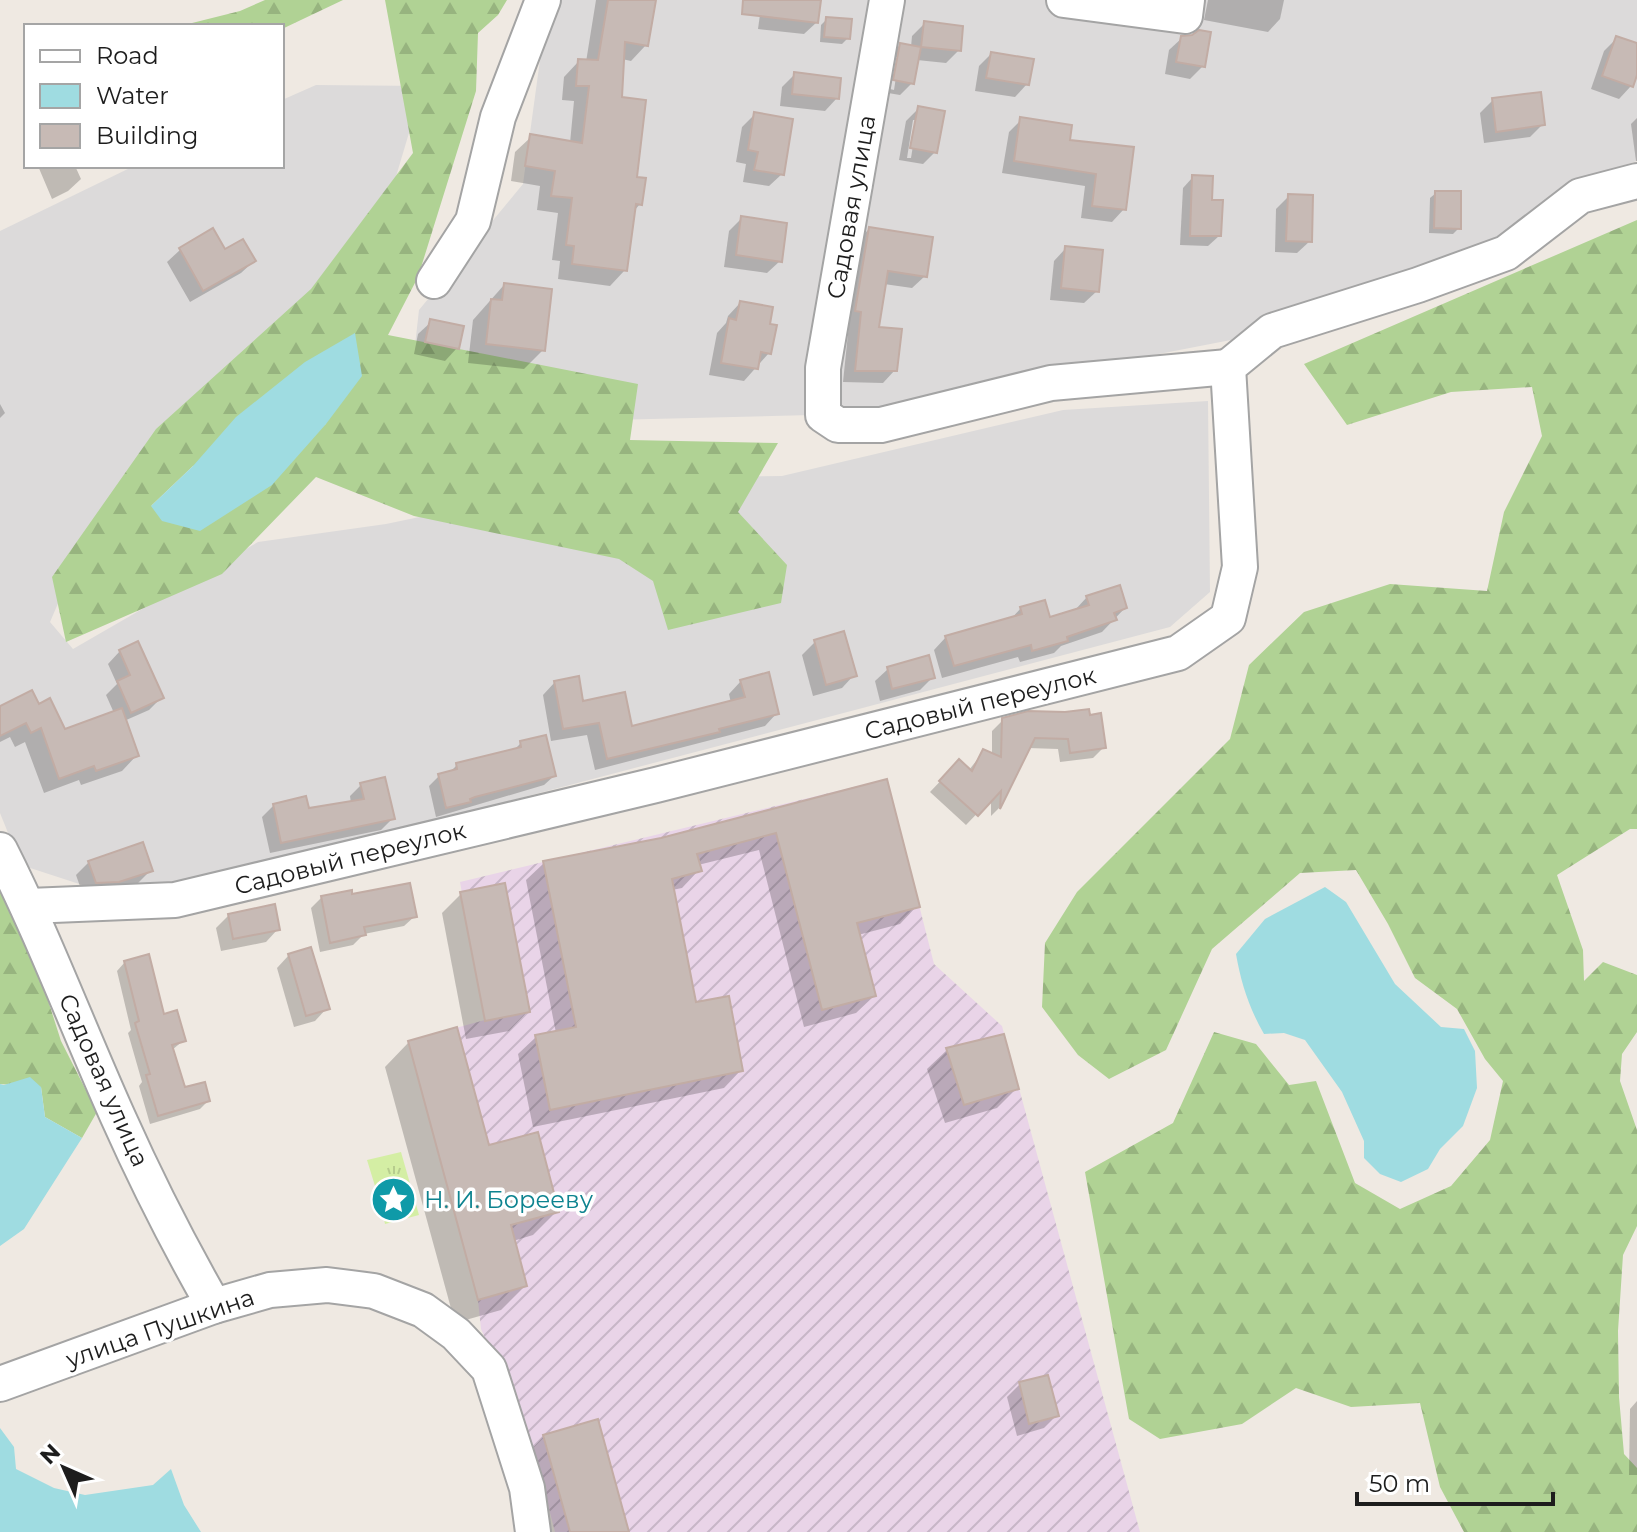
<svg xmlns="http://www.w3.org/2000/svg" width="1637" height="1532" viewBox="0 0 1637 1532" font-family="Montserrat,sans-serif">
	<defs>
		<pattern id="industrial-furrows" width="10" height="10" patternUnits="userSpaceOnUse" patternTransform="scale(2)"><rect width="10" height="10" fill="#e9d4e8"/><path d="M-1 1l2-2M0 10L10 0M9 11l2-2" fill="none" stroke="#c7b6c7"/></pattern>
		<pattern id="grass-tufts" width="24" height="20" patternUnits="userSpaceOnUse" patternTransform="scale(2)"><rect width="24" height="20" fill="#d4eea4"/><path d="M3 7l-1-3M5 7V3M7 7l1-3M15 17l-1-3M17 17v-4M19 17l1-3" fill="none" stroke="#b6cc8d"/></pattern>
		<pattern id="forest-firs" width="22" height="20" patternUnits="userSpaceOnUse" patternTransform="scale(2)"><rect width="22" height="20" fill="#b0d294"/><path d="M5 1l3.5 6h-7zM16 11l3.5 6h-7z" fill="#97b47f"/></pattern>
	</defs>
	<rect width="100%" height="100%" fill="#efe9e2"/>
	<g fill="#dcdada">
		<polygon points="551,0 1637,0 1637,161 1568,183 1509,244 1236,339 851,414 406,425 419,310 523,184 547,9"/>
		<polygon points="316,85 423,86 363,287 87,536 50,622 73,649 258,542 386,524 607,478 782,476 1063,410 1208,401 1210,592 1170,627 342,845 113,895 21,865 0,813 0,231 134,166 282,166 282,100"/>
	</g>
	<polygon fill="url(#industrial-furrows)" points="887,779 934,964 1002,1026 1140,1532 555,1532 532,1443 481,1329 478,1300 408,1041 485,1020 460,882"/>
	<polygon fill="url(#grass-tufts)" points="401,1152 419,1215 385,1224 382,1210 401,1204 398,1193 379,1199 367,1160"/>
	<g fill="url(#forest-firs)" fill-rule="evenodd">
		<polygon points="265,0 343,0 282,29 282,26 180,26 240,11"/>
		<path d="M385,0H507L498,15L478,33L476,91L418,277L388,335L638,384L630,440L778,443L738,512L787,565L781,603L668,630L653,581L619,559L414,516L316,477L222,574L66,642L52,577L156,429L311,289L413,153ZM326,424L151,506L193,466Z"/>
		<polygon points="1637,220 1637,829 1630,829 1557,875 1583,950 1584,981 1603,962 1637,975 1637,1032 1622,1054 1620,1081 1637,1130 1637,1226 1623,1255 1618,1331 1619,1397 1624,1454 1637,1468 1637,1532 1464,1532 1440,1487 1420,1403 1351,1407 1296,1388 1242,1424 1160,1439 1129,1419 1085,1172 1173,1123 1214,1032 1256,1044 1289,1085 1316,1081 1355,1183 1400,1209 1451,1186 1490,1140 1503,1081 1485,1059 1457,1009 1415,978 1388,924 1356,870 1300,873 1212,949 1166,1050 1109,1079 1078,1055 1042,1007 1045,943 1077,892 1230,739 1249,665 1304,612 1390,584 1487,591 1504,512 1542,436 1532,387 1451,392 1347,425 1304,364"/>
		<polygon points="0,883 24,925 61,1041 97,1112 82,1138 45,1117 41,1087 0,1084"/>
	</g>
	<g fill="#9fdce1">
		<polygon points="355,333 362,376 326,424 272,485 200,531 162,521 151,506 193,466 236,417 305,362"/>
		<path d="M1325,887L1346,902L1395,984L1441,1027L1464,1029L1475,1051L1477,1088L1463,1126L1440,1149L1428,1169L1401,1182L1380,1174L1364,1158V1141L1342,1092L1305,1040L1284,1033L1264,1034C1249,1008 1241,983 1236,954L1265,919Z"/>
		<polygon points="30,1077 41,1087 45,1117 82,1138 24,1229 0,1246 0,1084 4,1085"/>
		<polygon points="0,1428 14,1447 16,1469 54,1488 85,1495 153,1485 171,1469 184,1505 201,1532 0,1532"/>
	</g>
	<g fill="#0003" fill-rule="evenodd">
		<polygon points="596,0 654,0 646,45 631,61 622,59 620,99 640,204 633,212 625,270 610,286 558,279 560,261 552,260 558,213 537,210 540,186 511,181 515,152 531,137 570,143 574,101 562,100 564,77 579,61 586,62"/>
		<polygon points="762,0 819,0 817,22 804,34 758,29"/>
		<polygon points="1208,0 1284,0 1280,19 1268,32 1204,20"/>
		<polygon points="827,19 848,38 842,44 820,42 821,25"/>
		<path d="M925,23L959,50L946,63L917,60L912,83L900,95L882,92L888,58L900,45L911,47L912,36ZM895,57H899L894,90L890,89Z"/>
		<polygon points="1182,38 1203,66 1190,79 1165,74 1169,50"/>
		<polygon points="1617,38 1637,45 1637,69 1631,86 1619,99 1591,89 1604,51"/>
		<polygon points="991,54 1027,84 1015,97 975,91 979,66"/>
		<polygon points="795,74 837,98 825,111 780,106 782,87"/>
		<polygon points="1493,100 1543,124 1530,137 1484,143 1480,113"/>
		<path d="M919,108L935,152L923,164L899,160L906,121ZM913,120H917L911,158H907Z"/>
		<polygon points="754,115 782,174 769,186 743,182 746,164 736,162 742,127"/>
		<polygon points="1637,118 1637,161 1636,161 1631,124"/>
		<polygon points="1021,120 1067,142 1132,149 1124,209 1112,222 1081,218 1085,186 1002,173 1009,132"/>
		<polygon points="38,166 80,166 76,168 81,179 68,191 52,199"/>
		<polygon points="1193,177 1210,202 1219,236 1208,246 1180,245 1183,188"/>
		<polygon points="1436,193 1459,228 1453,234 1429,233 1430,198"/>
		<polygon points="1289,196 1310,241 1297,253 1275,252 1276,209"/>
		<polygon points="742,218 780,261 767,273 724,267 729,231"/>
		<polygon points="869,229 925,276 912,288 884,284 876,329 895,370 883,383 843,382 849,324 844,323 857,241"/>
		<polygon points="212,231 224,252 254,261 241,273 190,302 167,262 180,250"/>
		<polygon points="1066,248 1097,291 1084,303 1050,300 1054,261"/>
		<polygon points="504,285 543,350 524,369 468,363 473,320"/>
		<polygon points="740,303 768,326 769,353 744,381 709,375 717,333 726,323 728,316"/>
		<polygon points="431,322 457,348 445,361 414,354 418,334"/>
		<polygon points="0,404 5,413 0,418"/>
		<polygon points="1087,597 1125,608 1102,632 1061,646 1054,653 1020,662 1018,657 942,678 934,650 946,637 1010,620 1021,608 1048,619 1075,610"/>
		<polygon points="815,642 854,675 842,688 813,696 802,655"/>
		<polygon points="120,651 161,698 149,710 124,721 137,755 122,771 81,785 79,780 44,793 25,742 15,747 10,737 0,742 0,708 38,706 64,732 114,713 106,695 117,684 108,664"/>
		<polygon points="888,669 933,677 920,690 880,701 875,681"/>
		<polygon points="741,681 777,713 765,726 595,770 587,735 551,741 543,695 555,682 582,703 631,729 731,703 729,694"/>
		<polygon points="1003,720 1104,747 1093,758 1060,762 1058,749 1028,748 999,808 991,816 991,799 966,825 930,792 949,772 969,770 984,751 992,755 992,731"/>
		<polygon points="521,743 554,776 544,785 436,817 429,786 439,776 448,774 457,765 513,751"/>
		<polygon points="886,782 917,906 900,924 858,935 874,996 856,1013 804,1027 759,850 698,865 699,870 682,888 672,890 694,1004 741,1070 724,1088 533,1127 518,1054 536,1037 556,1033 526,880 544,863 662,840"/>
		<polygon points="361,785 393,818 381,830 270,853 262,817 274,805 307,810 351,803 350,796"/>
		<polygon points="89,862 151,870 138,883 105,894 83,895 76,875"/>
		<polygon points="461,894 528,1011 509,1031 466,1039 442,913"/>
		<polygon points="351,896 415,916 404,926 364,934 353,945 320,952 311,908 322,897"/>
		<polygon points="229,915 278,929 266,942 221,951 216,928"/>
		<polygon points="289,955 327,1008 315,1021 294,1027 277,968"/>
		<polygon points="125,962 163,1017 184,1040 172,1050 184,1090 208,1101 200,1109 150,1124 139,1086 142,1082 128,1033 131,1030 117,971"/>
		<polygon points="409,1042 488,1148 557,1211 533,1235 513,1241 525,1286 501,1310 455,1323 385,1067"/>
		<polygon points="947,1050 1016,1089 997,1108 945,1123 927,1069"/>
		<polygon points="1020,1384 1057,1415 1044,1428 1017,1436 1007,1397"/>
		<polygon points="1637,1401 1637,1475 1629,1475 1630,1409"/>
		<polygon points="544,1436 627,1532 546,1532 525,1456"/>
	</g>
	<g fill="#c7bab5" stroke="#c2aca4" stroke-width="2">
		<polygon points="608,0 656,0 648,46 625,42 622,97 646,100 637,177 646,178 642,205 636,204 627,271 572,264 574,246 566,245 572,198 551,196 555,171 525,166 530,134 582,143 589,86 576,86 578,59 598,60"/>
		<polygon points="743,0 821,0 818,23 742,14"/>
		<polygon points="826,17 852,19 850,39 824,37"/>
		<polygon points="924,21 963,26 961,51 921,47"/>
		<polygon points="1199,30 1211,32 1205,67 1176,62 1181,36 1192,35"/>
		<polygon points="1616,36 1637,43 1637,75 1633,87 1602,76"/>
		<polygon points="900,43 921,47 914,84 893,80"/>
		<polygon points="991,52 1034,59 1029,85 986,78"/>
		<polygon points="794,72 841,78 839,99 792,94"/>
		<polygon points="1541,92 1545,125 1496,132 1492,98"/>
		<polygon points="918,106 945,111 937,153 910,148"/>
		<polygon points="754,112 793,119 784,175 754,170 758,152 748,150"/>
		<polygon points="1020,117 1072,125 1070,140 1134,147 1126,210 1092,206 1096,174 1014,161"/>
		<polygon points="1192,175 1213,176 1212,200 1223,200 1221,236 1190,236"/>
		<polygon points="1435,191 1461,191 1461,229 1434,228"/>
		<polygon points="1288,194 1313,195 1312,242 1286,241"/>
		<polygon points="741,216 787,223 782,262 736,255"/>
		<polygon points="869,227 933,237 927,277 888,271 879,327 902,329 897,371 855,371 861,312 855,311"/>
		<polygon points="213,228 225,249 243,239 256,261 203,291 179,248"/>
		<polygon points="1065,246 1103,250 1099,292 1061,288"/>
		<polygon points="504,283 552,289 545,351 486,344 491,299 502,300"/>
		<polygon points="740,301 773,307 770,324 777,325 771,354 761,352 758,369 721,363 729,318 736,320"/>
		<polygon points="430,319 464,326 459,349 425,342"/>
		<polygon points="1120,585 1127,608 1114,613 1117,620 1067,637 1068,641 1032,651 1031,645 954,666 945,636 1022,614 1020,607 1045,600 1050,617 1089,605 1086,596"/>
		<polygon points="844,631 857,676 826,685 814,640"/>
		<polygon points="138,641 164,698 131,713 117,681 130,675 119,650"/>
		<polygon points="929,655 935,678 892,689 887,667"/>
		<polygon points="769,672 779,714 719,729 720,732 607,759 599,723 563,729 554,681 579,676 583,701 625,692 632,726 745,697 740,680"/>
		<polygon points="32,690 39,704 50,698 65,729 122,708 139,756 96,771 94,766 59,779 41,728 31,733 26,723 0,736 0,706"/>
		<polygon points="1089,709 1090,715 1101,713 1106,748 1070,753 1068,739 1035,738 1000,809 1001,791 978,816 939,781 959,759 972,771 983,749 1001,757 1002,718 1028,711 1065,712"/>
		<polygon points="546,735 556,776 475,797 470,799 471,802 446,808 438,774 457,769 456,763 521,747 520,741"/>
		<polygon points="385,777 395,819 281,843 273,804 306,796 309,808 364,799 360,783"/>
		<polygon points="887,779 920,907 857,923 876,996 822,1010 776,833 697,854 702,871 672,879 696,1002 729,996 743,1071 550,1110 535,1035 576,1027 543,861 661,838"/>
		<polygon points="143,842 153,871 119,882 96,883 88,861"/>
		<polygon points="410,883 417,917 364,927 366,935 330,943 321,896 352,890 352,894"/>
		<polygon points="505,883 530,1012 485,1021 460,892"/>
		<polygon points="275,904 280,930 233,939 228,914"/>
		<polygon points="311,947 330,1009 306,1016 288,954"/>
		<polygon points="149,954 164,1014 177,1010 186,1041 172,1045 185,1087 205,1082 210,1101 158,1116 146,1075 150,1074 135,1023 139,1021 124,961"/>
		<polygon points="457,1027 489,1145 538,1132 559,1212 511,1225 527,1286 478,1300 408,1041"/>
		<polygon points="1004,1034 1019,1089 964,1105 946,1048"/>
		<polygon points="1048,1375 1059,1416 1029,1424 1019,1382"/>
		<polygon points="598,1419 629,1532 570,1532 543,1435"/>
	</g>
	<g fill="none" stroke-linecap="round" stroke-linejoin="round">
		<defs>
			<g id="minor">
				<polyline points="887,0 823,368 823,415 838,425 881,425 1051,383 1228,367"/>
				<polyline points="1064,0 1185,16 1187,0"/>
				<polyline points="434,281 473,221 498,117 543,0"/>
				<path d="M0,850C44,937 78,1028 118,1117C147,1182 179,1245 214,1306"/>
				<polyline points="29,906 175,900 656,785 1178,653 1228,618 1240,567 1228,367 1272,331 1418,285 1506,253 1580,196 1637,181"/>
				<polyline points="0,1384 214,1306 270,1290 327,1285 374,1291 423,1310 456,1334 489,1369 527,1488 533,1532"/>
			</g>
		</defs>
		<use href="#minor" stroke="#a4a4a4" stroke-width="38"/>
		<use href="#minor" stroke="#fff" stroke-width="34"/>
	</g>
	<defs>
		<symbol id="sight-disc" viewBox="-11 -11 22 22"><circle r="9.5" fill="#0f9aa8" stroke="#fff"/><path d="M0-6L1.8-2.2L6-1.7L2.9 1.2L3.7 5.4L0 3.3L-3.7 5.4L-2.9 1.2L-6-1.7L-1.8-2.2Z" fill="#fff"/></symbol>
	</defs>
	<g fill-rule="evenodd">
		<use href="#sight-disc" x="368" y="1174" width="51" height="51"/>
	</g>
	<g text-anchor="middle" dominant-baseline="central" stroke-width="7" stroke-linejoin="round" paint-order="stroke">
		<g font-size="24" fill="#1d1d1d" stroke="#fff">
			<text transform="translate(851 207) rotate(-80)">Садовая улица</text>
			<text transform="translate(980 703) rotate(-14)">Садовый переулок</text>
			<text transform="translate(350 858) rotate(-14)">Садовый переулок</text>
			<text transform="translate(104 1080) rotate(66)">Садовая улица</text>
			<text transform="translate(160 1328) rotate(-19)">улица Пушкина</text>
		</g>
		<g font-size="24" fill="#0d838f" stroke="#fff" text-anchor="start">
			<text x="424" y="1199">Н. И. Борееву</text>
		</g>
	</g>
	<rect x="24" y="24" width="260" height="144" fill="#ffffff" stroke="#a5a5a5" stroke-width="2"/>
	<rect x="40" y="50" width="40" height="12" fill="#ffffff" stroke="#a5a5a5" stroke-width="2"/>
	<text x="96" y="64" font-size="24" fill="#1d1d1d">Road</text>
	<rect x="40" y="84" width="40" height="24" fill="#9fdce1" stroke="#a5a5a5" stroke-width="2"/>
	<text x="96" y="104" font-size="24" fill="#1d1d1d">Water</text>
	<rect x="40" y="124" width="40" height="24" fill="#c7bab5" stroke="#a5a5a5" stroke-width="2"/>
	<text x="96" y="144" font-size="24" fill="#1d1d1d">Building</text>
	<g transform="translate(64 1468) rotate(315)" stroke="#ffffff" stroke-width="6" paint-order="stroke">
	<path d="M0-6L14 30L0 20L-14 30Z" fill="#1d1d1d"/>
	<text y="-12" font-size="22" font-weight="bold" text-anchor="middle" fill="#1d1d1d">N</text>
	</g>
	<path d="M1357 1492v12h196v-12" fill="none" stroke="#1d1d1d" stroke-width="4"/>
	<text x="1369" y="1492" font-size="24" fill="#1d1d1d" stroke="#ffffff" stroke-width="6" paint-order="stroke">50 m</text>
</svg>
